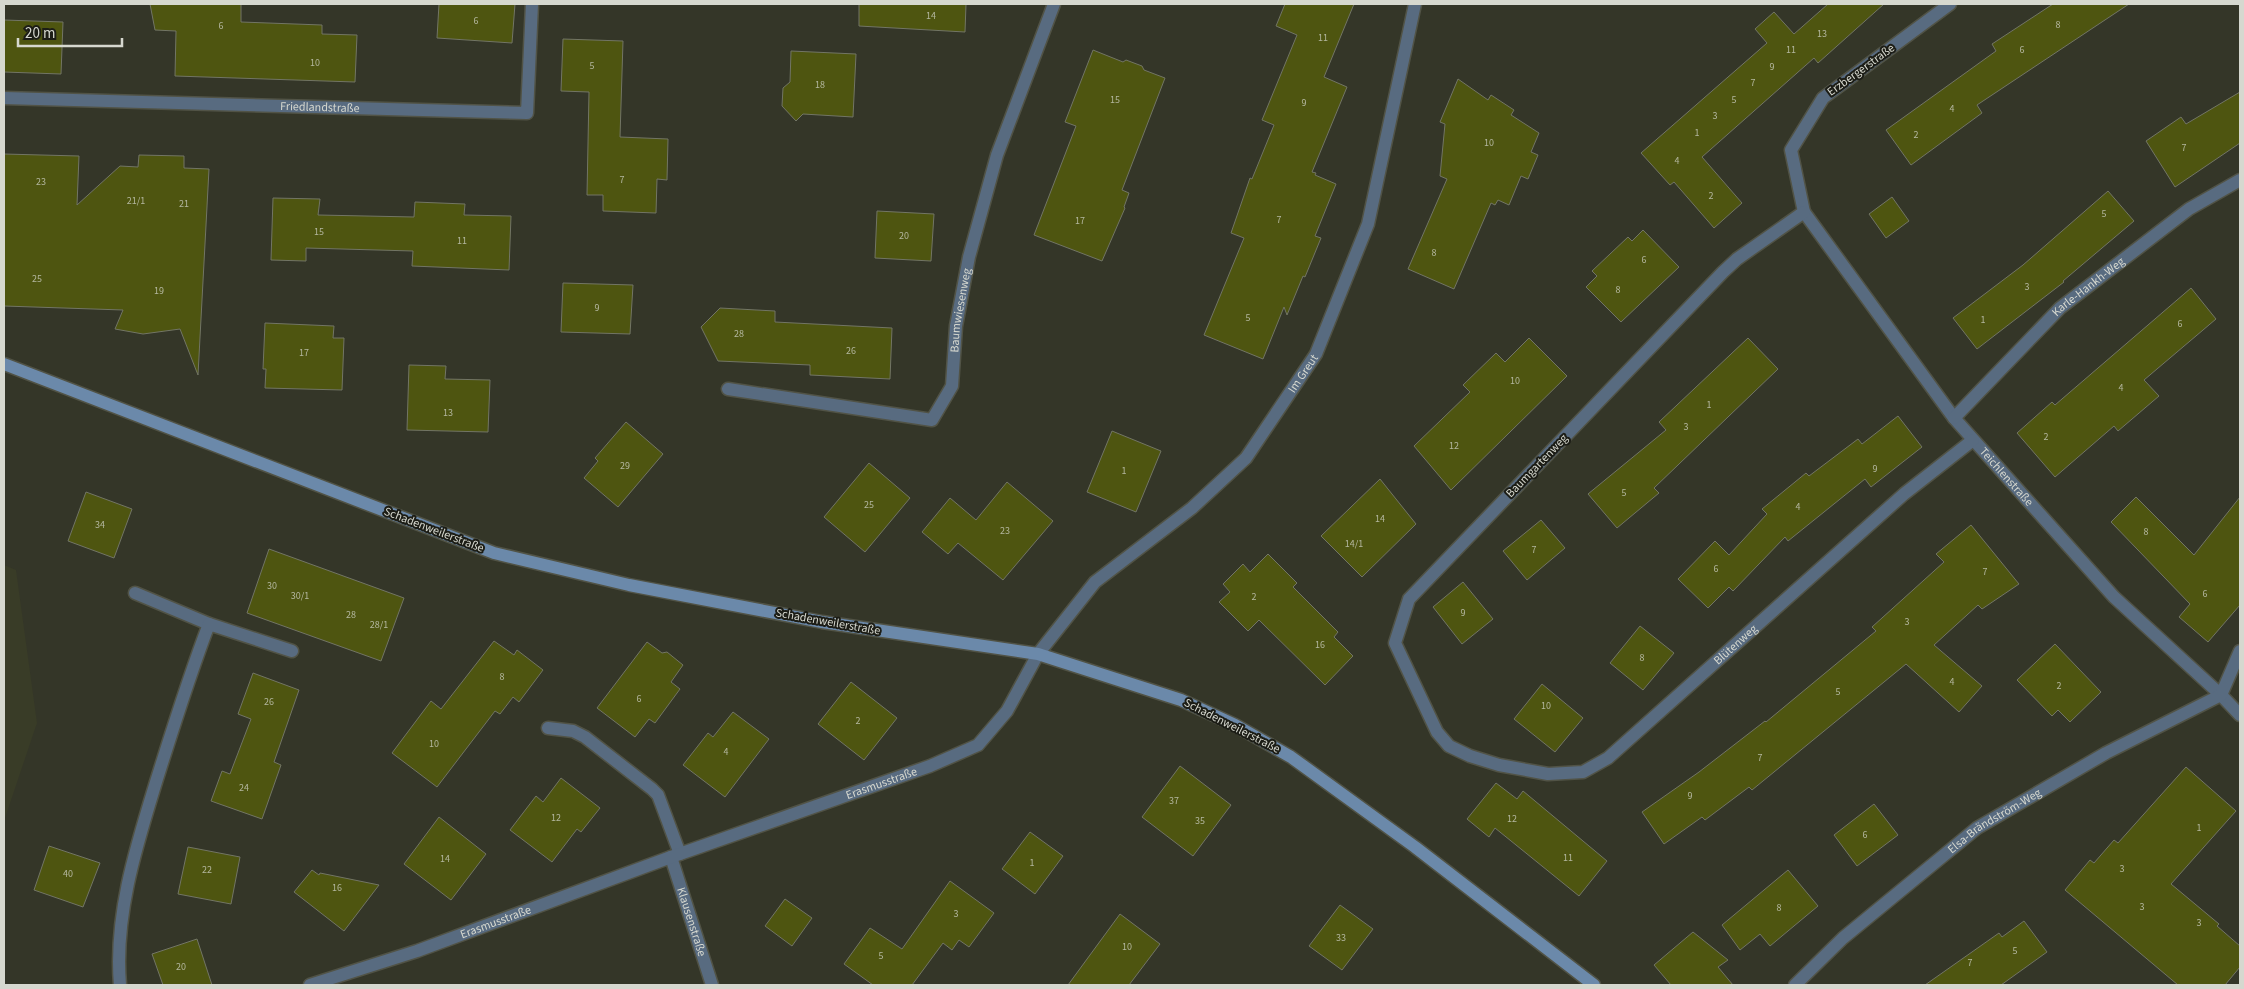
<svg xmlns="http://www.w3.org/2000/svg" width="2244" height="989" viewBox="0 0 2244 989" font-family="'Source Sans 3',sans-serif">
	<rect width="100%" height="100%" fill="#343628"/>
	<polygon fill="#393c27" points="4,565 16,570 37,723 4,821"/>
	<g fill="#4e5510" stroke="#727565">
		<polygon points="150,4 241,4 241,22 322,25 322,34 357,35 355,82 175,76 176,31 155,30"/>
		<polygon points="439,4 515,4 512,43 437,38"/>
		<polygon points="859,4 966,4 965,32 859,26"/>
		<polygon points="1285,4 1354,4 1324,77 1347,87 1312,172 1316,173 1315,175 1336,184 1315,236 1321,238 1305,277 1303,276 1287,315 1284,307 1263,359 1204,335 1244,238 1231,233 1250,178 1252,179 1274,125 1262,120 1297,35 1276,26"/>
		<polygon points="1828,4 1884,4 1818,63 1814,58 1702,157 1742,203 1714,228 1674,182 1670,185 1641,153 1767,43 1755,29 1774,12 1794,34"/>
		<polygon points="2053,4 2129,4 1977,105 1982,113 1911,165 1886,130 1996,51 1992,44"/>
		<polygon points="4,20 63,22 61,74 4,72"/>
		<polygon points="563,39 623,41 620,137 668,139 667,180 657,179 656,213 603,211 603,195 587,195 589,92 561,91"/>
		<polygon points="1093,50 1123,62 1126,60 1142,66 1144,70 1165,78 1122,190 1129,193 1124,207 1125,208 1102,261 1034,235 1076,126 1065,122"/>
		<polygon points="791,51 856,54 853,117 803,114 796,121 782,106 783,88 790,82"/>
		<polygon points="1458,79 1488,100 1491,95 1514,110 1511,115 1539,133 1531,152 1538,155 1528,179 1521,176 1509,205 1498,200 1495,205 1491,203 1454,289 1408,269 1447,179 1440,176 1445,124 1440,122"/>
		<polygon points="2240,92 2240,143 2175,187 2146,141 2181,117 2186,124"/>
		<polygon points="4,154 79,156 77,205 120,166 138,167 139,155 184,156 184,168 209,169 198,375 180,329 143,334 115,329 123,310 4,306"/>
		<polygon points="2108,191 2134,221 2063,281 2064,282 1977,349 1953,318 2023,265"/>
		<polygon points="1892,197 1909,221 1886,238 1869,214"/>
		<polygon points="273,198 320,199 318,215 414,217 415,202 465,204 464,215 511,216 509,270 412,266 413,251 306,248 306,261 271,260"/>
		<polygon points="877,211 934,214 931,261 875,258"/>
		<polygon points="1643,230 1679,267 1621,322 1586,287 1597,276 1592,271 1628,237 1632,241"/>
		<polygon points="563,283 633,285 630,334 561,332"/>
		<polygon points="2191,288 2216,319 2144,380 2159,396 2118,431 2114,426 2055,477 2017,433 2052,402 2055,405"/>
		<polygon points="720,308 775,311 775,322 892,328 890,379 810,375 810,365 718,361 701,327"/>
		<polygon points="265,323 334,326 333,338 344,338 342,390 265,388 266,369 263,369"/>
		<polygon points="1529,338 1567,376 1451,490 1414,446 1470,392 1463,385 1496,353 1505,362"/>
		<polygon points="1748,338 1778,369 1654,488 1659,493 1617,528 1588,494 1666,430 1659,422"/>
		<polygon points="409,365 446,366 445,379 490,380 488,432 407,430"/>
		<polygon points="1898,416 1922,447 1871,487 1865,479 1788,541 1785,537 1733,591 1729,587 1708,608 1678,579 1715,541 1729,555 1767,514 1762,509 1806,473 1809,476 1858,439 1862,444"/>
		<polygon points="626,422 663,454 618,507 584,478 598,461 595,458"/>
		<polygon points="1112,431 1161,451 1136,512 1087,492"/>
		<polygon points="869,463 910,498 865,552 824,517"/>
		<polygon points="1380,479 1416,524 1362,577 1321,536"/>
		<polygon points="1007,482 1053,521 1003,580 958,543 948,554 922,532 950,498 976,520"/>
		<polygon points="86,492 132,509 114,558 68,541"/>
		<polygon points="2136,497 2194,555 2240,497 2240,605 2208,642 2179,617 2190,604 2111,522"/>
		<polygon points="1541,520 1565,548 1527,580 1503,551"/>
		<polygon points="1971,525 2019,584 1982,609 1978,605 1934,645 1982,686 1959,712 1906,664 1752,790 1749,787 1705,820 1702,817 1664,844 1642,812 1699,772 1765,721 1766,722 1876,631 1872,627 1944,562 1936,554"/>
		<polygon points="269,549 404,598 381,661 247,613"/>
		<polygon points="1268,554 1297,583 1293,587 1338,632 1334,637 1353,656 1325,685 1259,620 1248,631 1219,602 1230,592 1223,584 1243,564 1250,572"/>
		<polygon points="1463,582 1493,619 1462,644 1433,607"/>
		<polygon points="1640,626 1674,653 1643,690 1610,663"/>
		<polygon points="494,641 514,655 517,650 543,670 519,702 513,697 500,714 495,711 437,787 392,753 431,701 441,709"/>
		<polygon points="647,642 662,653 667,652 683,665 671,682 680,689 655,723 649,719 635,737 597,708"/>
		<polygon points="2055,644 2101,692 2070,722 2058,710 2052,716 2017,680"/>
		<polygon points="253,673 299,690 274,762 281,765 262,819 211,801 222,771 230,774 251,719 238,714"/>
		<polygon points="851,682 897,718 864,760 818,724"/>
		<polygon points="1542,684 1583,718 1555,752 1514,719"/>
		<polygon points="733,712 769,739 725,797 683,765 708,733 713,737"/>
		<polygon points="1180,766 1231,805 1193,856 1142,817"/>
		<polygon points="2186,767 2236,811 2171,884 2219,924 2217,926 2240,946 2240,967 2225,985 2178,985 2065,890 2090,860 2094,863 2114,840 2118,843"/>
		<polygon points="561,778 600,808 581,832 577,829 552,862 510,830 536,796 543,802"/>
		<polygon points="1496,783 1517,799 1523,791 1607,861 1579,896 1495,828 1489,837 1467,819"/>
		<polygon points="1874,804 1898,835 1857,866 1834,835"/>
		<polygon points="439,817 486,854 451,900 404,864"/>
		<polygon points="1030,832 1063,856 1035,894 1002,869"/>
		<polygon points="49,846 100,863 83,907 34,890"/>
		<polygon points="188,847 240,857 231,904 178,894"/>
		<polygon points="312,870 319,875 320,873 379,885 344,931 294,892"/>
		<polygon points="1788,870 1818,906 1770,946 1760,934 1740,950 1722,925"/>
		<polygon points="950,881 994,913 969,947 959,940 952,950 943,943 912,985 873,985 844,964 870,928 902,949"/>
		<polygon points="785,899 812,918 792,946 765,926"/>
		<polygon points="1340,905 1373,929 1342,970 1309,946"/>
		<polygon points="1120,914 1160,944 1129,985 1068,985"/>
		<polygon points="2024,921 2047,952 2001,985 1925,985 1999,933 2002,937"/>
		<polygon points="1693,932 1728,960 1718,967 1733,985 1671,985 1654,965"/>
		<polygon points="197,939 212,985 163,985 152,954"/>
	</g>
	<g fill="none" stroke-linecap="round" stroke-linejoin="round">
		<defs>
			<g id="street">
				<path id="s1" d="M1950,4L1823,98L1791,150L1804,212L1954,418L2114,597L2221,695L2240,715"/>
				<path id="s2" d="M4,98L527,113L532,4"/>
				<path id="s3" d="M1804,212L1737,259L1723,272L1409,599L1395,643L1437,732L1449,746L1470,756L1499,765L1548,774L1583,772L1608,758L1904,494L1973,440"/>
				<path id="s4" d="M728,389L932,420L952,386L956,326L969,257L997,155L1054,4"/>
				<path id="s5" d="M1954,418L2060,308L2189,209L2240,180"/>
				<polyline points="135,593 209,624"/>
				<polyline points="548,728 573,731 585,737 652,789 658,795 680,854"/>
				<path id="s6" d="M671,857L712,985"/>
				<path d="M120,985C114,916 136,847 156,782C173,728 189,676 209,624L292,651"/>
				<path id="s7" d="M310,985L417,951L671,857L930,766L978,745L1007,711L1038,654L1095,582L1192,508L1246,458L1316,354L1368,224L1415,4"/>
				<path id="s8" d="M1795,985L1843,938L1977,828L2106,753L2221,695L2240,651"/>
			</g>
			<polyline id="secondary" points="4,364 494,553 629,585 822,622 1038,654 1181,700 1235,725 1291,757 1415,847 1594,985"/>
		</defs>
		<use href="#street" stroke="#515346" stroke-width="15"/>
		<use href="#secondary" stroke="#515346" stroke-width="15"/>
		<use href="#street" stroke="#586b80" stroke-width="12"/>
		<use href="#secondary" stroke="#6b89aa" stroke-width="12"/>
	</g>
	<g text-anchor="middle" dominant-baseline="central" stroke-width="4" stroke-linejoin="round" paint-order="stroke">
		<g font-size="10" fill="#b4b79f">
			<text x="931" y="16">14</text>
			<text x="476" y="21">6</text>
			<text x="2058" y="25">8</text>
			<text x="221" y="26">6</text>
			<text x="1822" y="34">13</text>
			<text x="1323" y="38">11</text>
			<text x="1791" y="50">11</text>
			<text x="2022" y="50">6</text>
			<text x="315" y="63">10</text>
			<text x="592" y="66">5</text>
			<text x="1772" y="67">9</text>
			<text x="1753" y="83">7</text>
			<text x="820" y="85">18</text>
			<text x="1115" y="100">15</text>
			<text x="1734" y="100">5</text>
			<text x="1304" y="103">9</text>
			<text x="1952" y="109">4</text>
			<text x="1715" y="116">3</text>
			<text x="1697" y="133">1</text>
			<text x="1916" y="135">2</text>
			<text x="1489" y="143">10</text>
			<text x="2184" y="148">7</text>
			<text x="1677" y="161">4</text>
			<text x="622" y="180">7</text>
			<text x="41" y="182">23</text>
			<text x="1711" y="196">2</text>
			<text x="136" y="201">21/1</text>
			<text x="184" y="204">21</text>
			<text x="2104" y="214">5</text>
			<text x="1279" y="220">7</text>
			<text x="1080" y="221">17</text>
			<text x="319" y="232">15</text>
			<text x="904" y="236">20</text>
			<text x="462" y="241">11</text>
			<text x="1434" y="253">8</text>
			<text x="1644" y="260">6</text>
			<text x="37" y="279">25</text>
			<text x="2027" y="287">3</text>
			<text x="1618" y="290">8</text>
			<text x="159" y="291">19</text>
			<text x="597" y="308">9</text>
			<text x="1248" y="318">5</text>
			<text x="1983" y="320">1</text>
			<text x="2180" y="324">6</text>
			<text x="739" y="334">28</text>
			<text x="851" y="351">26</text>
			<text x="304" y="353">17</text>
			<text x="1515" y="381">10</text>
			<text x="2121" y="388">4</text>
			<text x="1709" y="405">1</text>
			<text x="448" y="413">13</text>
			<text x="1686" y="427">3</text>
			<text x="2046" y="437">2</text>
			<text x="1454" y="446">12</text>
			<text x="625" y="466">29</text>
			<text x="1875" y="469">9</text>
			<text x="1124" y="471">1</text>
			<text x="1624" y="493">5</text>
			<text x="869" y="505">25</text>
			<text x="1798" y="507">4</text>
			<text x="1380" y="519">14</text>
			<text x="100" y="525">34</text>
			<text x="1005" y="531">23</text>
			<text x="2146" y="532">8</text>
			<text x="1354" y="544">14/1</text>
			<text x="1534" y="550">7</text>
			<text x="1716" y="569">6</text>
			<text x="1985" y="572">7</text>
			<text x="272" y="586">30</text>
			<text x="2205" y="594">6</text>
			<text x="300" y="596">30/1</text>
			<text x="1254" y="597">2</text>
			<text x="1463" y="613">9</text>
			<text x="351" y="615">28</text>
			<text x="1907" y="622">3</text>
			<text x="379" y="625">28/1</text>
			<text x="1320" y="645">16</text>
			<text x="1642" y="658">8</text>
			<text x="502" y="677">8</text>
			<text x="1952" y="682">4</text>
			<text x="2059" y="686">2</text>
			<text x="1838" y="692">5</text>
			<text x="639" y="699">6</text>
			<text x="269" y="702">26</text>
			<text x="1546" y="706">10</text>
			<text x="858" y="721">2</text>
			<text x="434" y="744">10</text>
			<text x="726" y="752">4</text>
			<text x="1760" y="758">7</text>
			<text x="244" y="788">24</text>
			<text x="1690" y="796">9</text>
			<text x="1174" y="801">37</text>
			<text x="556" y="818">12</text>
			<text x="1512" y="819">12</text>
			<text x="1200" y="821">35</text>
			<text x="2199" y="828">1</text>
			<text x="1865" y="835">6</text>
			<text x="1568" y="858">11</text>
			<text x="445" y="859">14</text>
			<text x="1032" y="863">1</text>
			<text x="2122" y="869">3</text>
			<text x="207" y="870">22</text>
			<text x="68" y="874">40</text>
			<text x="337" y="888">16</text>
			<text x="2142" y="907">3</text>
			<text x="1779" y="908">8</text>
			<text x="956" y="914">3</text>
			<text x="2199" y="923">3</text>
			<text x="1341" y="938">33</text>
			<text x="1127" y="947">10</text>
			<text x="2015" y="951">5</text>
			<text x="881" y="956">5</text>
			<text x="1970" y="963">7</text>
			<text x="181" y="967">20</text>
		</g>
		<g font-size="12" fill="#d6d8cf" stroke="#1c1d16">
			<text transform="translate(1861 70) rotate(-36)">Erzbergerstraße</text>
			<text stroke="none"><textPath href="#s2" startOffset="316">Friedlandstraße</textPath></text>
			<text stroke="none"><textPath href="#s5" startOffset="188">Karle-Hankh-Weg</textPath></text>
			<text stroke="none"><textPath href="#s4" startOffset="322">Baumwiesenweg</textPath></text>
			<text stroke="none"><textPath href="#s7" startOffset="1209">Im Greut</textPath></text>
			<text transform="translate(1537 466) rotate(-46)">Baumgartenweg</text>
			<text stroke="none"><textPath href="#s1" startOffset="616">Teichlenstraße</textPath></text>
			<text transform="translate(434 530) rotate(21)">Schadenweilerstraße</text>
			<text transform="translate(828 622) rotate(10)">Schadenweilerstraße</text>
			<text stroke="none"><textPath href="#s3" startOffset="1055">Blütenweg</textPath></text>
			<text transform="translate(1232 726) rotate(27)">Schadenweilerstraße</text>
			<text stroke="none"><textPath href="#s7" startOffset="606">Erasmusstraße</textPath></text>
			<text stroke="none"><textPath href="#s8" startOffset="259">Elsa-Brändström-Weg</textPath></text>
			<text stroke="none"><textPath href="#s6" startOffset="68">Klausenstraße</textPath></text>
			<text stroke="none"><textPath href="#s7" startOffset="196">Erasmusstraße</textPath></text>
		</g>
	</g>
	<rect width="2244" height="989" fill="none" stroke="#d6d8cf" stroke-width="10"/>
	<path d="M18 38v8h104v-8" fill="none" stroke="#d6d8cf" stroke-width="2.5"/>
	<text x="25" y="38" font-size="15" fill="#d6d8cf" stroke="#1c1d16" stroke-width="4" paint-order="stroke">20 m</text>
</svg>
